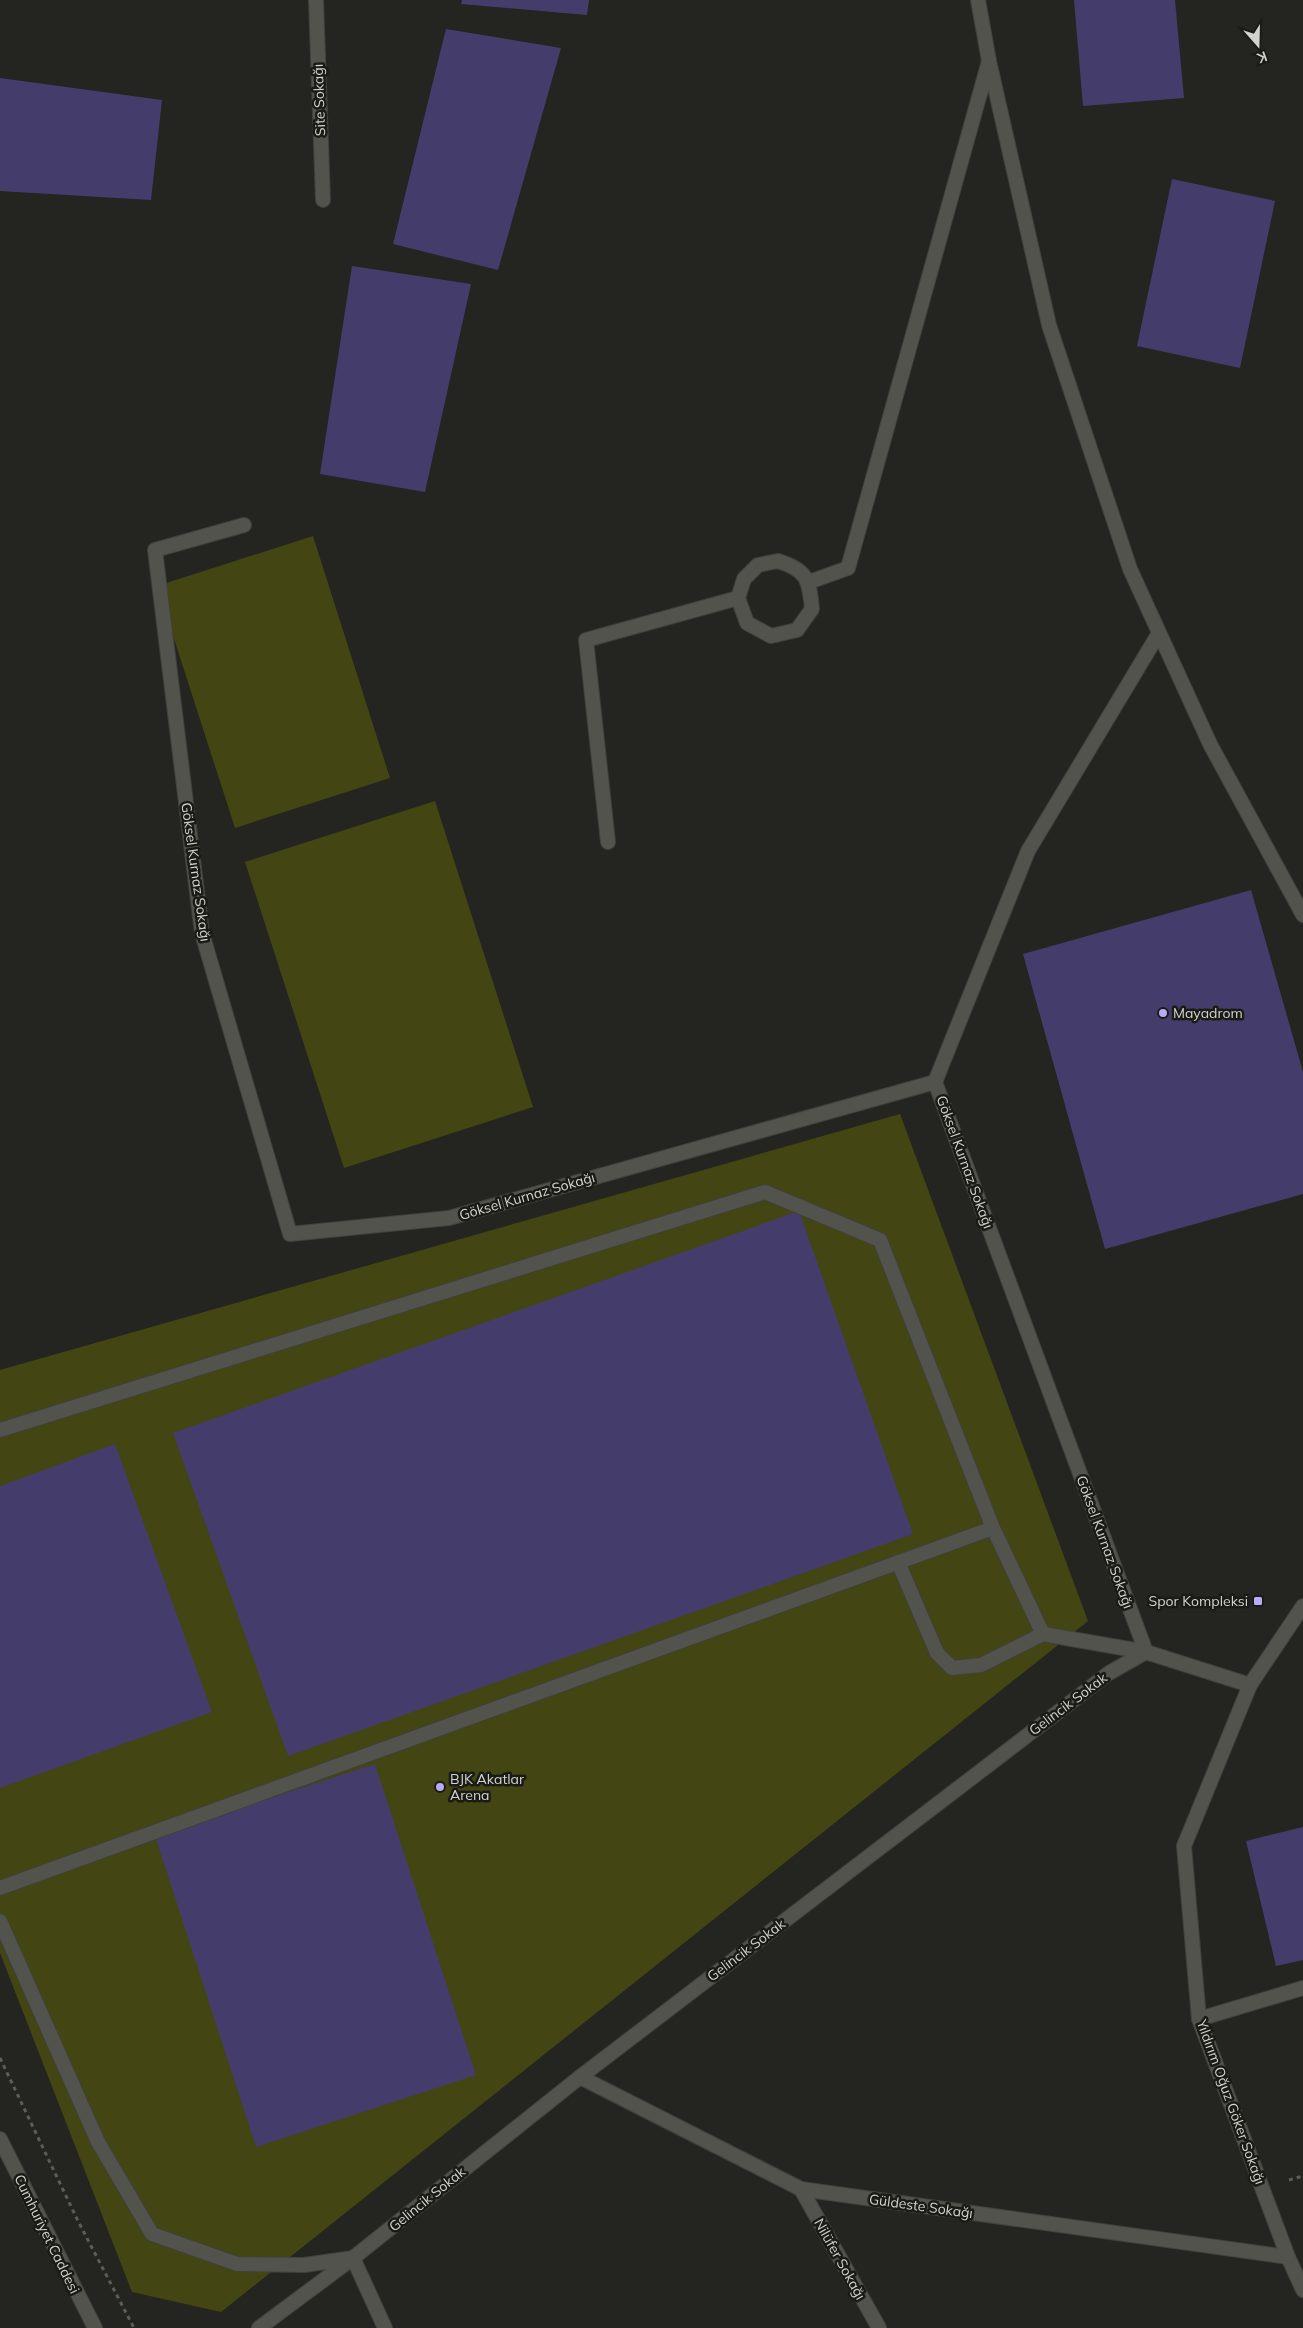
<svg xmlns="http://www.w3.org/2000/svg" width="1303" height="2328" viewBox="0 0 1303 2328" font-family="Mulish,sans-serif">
	<rect width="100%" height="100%" fill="#242520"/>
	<g fill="#434612">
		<polygon points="313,536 390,778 235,828 157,586"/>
		<polygon points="435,801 533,1107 344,1168 245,862"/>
		<polygon points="900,1114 1088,1621 221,2312 132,2292 0,1953 0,1370"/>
	</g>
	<g fill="#443d6c">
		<polygon points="462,0 589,0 587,15 461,4"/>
		<polygon points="1074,0 1175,0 1184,98 1083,106"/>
		<polygon points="446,29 561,48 498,270 393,244"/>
		<polygon points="0,78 162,100 151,200 0,191"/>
		<polygon points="1172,179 1275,201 1240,368 1137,346"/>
		<polygon points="352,266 471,284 425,492 320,474"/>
		<polygon points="1251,890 1303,1072 1303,1194 1105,1249 1023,954"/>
		<polygon points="799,1211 913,1534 288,1756 173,1433"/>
		<polygon points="115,1444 212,1712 0,1788 0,1486"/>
		<polygon points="375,1764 476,2075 256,2147 155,1836"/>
		<polygon points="1303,1827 1303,1960 1276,1966 1246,1841"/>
	</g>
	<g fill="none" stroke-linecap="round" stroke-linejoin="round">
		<defs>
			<g id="service">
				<polyline points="244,525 155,550 202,933 290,1234 449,1218 935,1082 1146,1652"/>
				<path d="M778,561C807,570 809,579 812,609L797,630L771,636L747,623L738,598L744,579L758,565Z"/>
				<polyline points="809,582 848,568 989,61"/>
				<polyline points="608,842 586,640 738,598"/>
				<polyline points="935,1082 1028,851 1159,633"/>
				<polyline points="0,1430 765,1192 880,1240 993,1528 1043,1634 1146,1652"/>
				<polyline points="898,1562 937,1653 952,1668 981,1665 1043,1634"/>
				<polyline points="0,1888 993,1528"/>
				<polyline points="0,1921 98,2142 152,2234 237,2264 304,2265 353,2258"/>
			</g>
			<g id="minor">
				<polyline points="316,0 323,200"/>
				<polyline points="978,0 989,61 1049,325 1130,569 1210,744 1303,915"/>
				<polyline points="1303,1606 1250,1685 1184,1846 1199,2019 1288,2257 1303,2290"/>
				<polyline points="1199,2019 1303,1988"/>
				<polyline points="580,2077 801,2189 1288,2257"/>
				<polyline points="0,2139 95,2328"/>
				<polyline points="801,2189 879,2328"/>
				<polyline points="353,2258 385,2328"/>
				<polyline points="259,2328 353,2258 580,2077 1109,1673 1146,1652 1250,1685"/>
			</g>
		</defs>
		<use href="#service" stroke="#40413c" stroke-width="16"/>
		<use href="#minor" stroke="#40413c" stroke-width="16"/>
		<g stroke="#5c5d59" stroke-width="3" stroke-dasharray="4 4" stroke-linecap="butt">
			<polyline points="0,2058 78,2221 134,2328"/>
			<polyline points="1289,2180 1303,2176"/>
		</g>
		<use href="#service" stroke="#52534d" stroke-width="14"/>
		<use href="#minor" stroke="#52534d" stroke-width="14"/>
	</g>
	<g fill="#b6acf8" stroke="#1b1b16" stroke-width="2">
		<circle cx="1163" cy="1013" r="5"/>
		<rect x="1253" y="1596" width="10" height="10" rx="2.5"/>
		<circle cx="440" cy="1787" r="5"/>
	</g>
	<g text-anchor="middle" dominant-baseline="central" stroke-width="5" stroke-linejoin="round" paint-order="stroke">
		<g font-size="14" fill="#d2d3cf" stroke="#1b1b16">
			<text transform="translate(319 100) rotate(-92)">Site Sokağı</text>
			<text transform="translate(196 872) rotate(82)">Göksel Kurnaz Sokağı</text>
			<text transform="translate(965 1162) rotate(70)">Göksel Kurnaz Sokağı</text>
			<text transform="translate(527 1196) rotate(-16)">Göksel Kurnaz Sokağı</text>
			<text transform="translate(1105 1542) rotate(70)">Göksel Kurnaz Sokağı</text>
			<text transform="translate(1068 1704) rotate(-37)">Gelincik Sokak</text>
			<text transform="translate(746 1950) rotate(-37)">Gelincik Sokak</text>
			<text transform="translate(1231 2102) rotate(70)">Yıldırım Oğuz Göker Sokağı</text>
			<text transform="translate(427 2199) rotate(-39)">Gelincik Sokak</text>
			<text transform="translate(921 2206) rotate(8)">Güldeste Sokağı</text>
			<text transform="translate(47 2234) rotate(64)">Cumhuriyet Caddesi</text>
			<text transform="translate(840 2259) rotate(61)">Nilüfer Sokağı</text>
		</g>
		<g font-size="14" fill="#d2d3cf" stroke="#1b1b16" text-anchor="start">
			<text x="1173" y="1013">Mayadrom</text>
			<text x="1248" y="1601" text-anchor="end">Spor Kompleksi</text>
			<text x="450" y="1779">BJK Akatlar<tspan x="450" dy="16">Arena</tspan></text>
		</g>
	</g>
	<g transform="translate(1258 45) rotate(160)" stroke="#1b1b16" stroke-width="4" paint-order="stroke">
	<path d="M0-4L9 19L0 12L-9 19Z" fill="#d2d3cf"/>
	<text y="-8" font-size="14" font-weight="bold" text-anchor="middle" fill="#d2d3cf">K</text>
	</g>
</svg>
